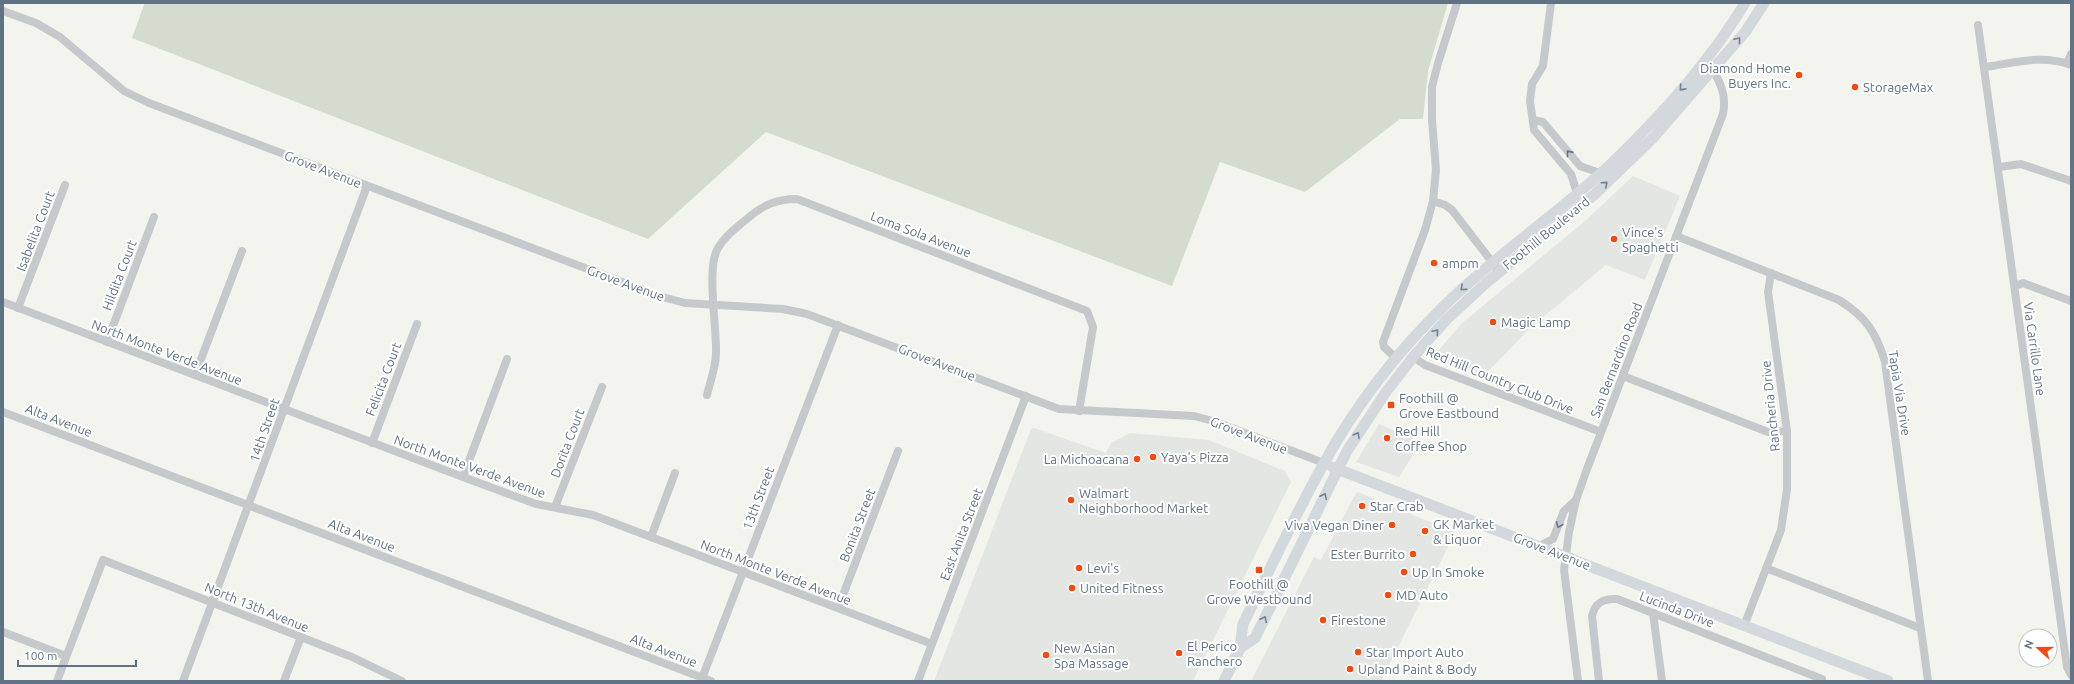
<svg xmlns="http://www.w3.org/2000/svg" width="2074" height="684" viewBox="0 0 2074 684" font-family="Ubuntu,sans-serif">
	<rect width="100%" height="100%" fill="#f4f4ef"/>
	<g fill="#e4e6e3">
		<polygon points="1633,176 1680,196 1645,280 1606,265 1530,328 1482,378 1432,358 1461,324 1586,220"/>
		<polygon points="1379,424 1421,442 1399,477 1356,462"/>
		<polygon points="1034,428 1106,453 1111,443 1130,433 1209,440 1285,471 1291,482 1193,681 934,681 1031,429"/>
		<polygon points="1358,492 1454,532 1454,535 1381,681 1251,681 1314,557 1321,560 1356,493"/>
	</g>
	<polygon fill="#d4dcd0" points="143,3 1448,3 1428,71 1423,119 1400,119 1305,192 1220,162 1172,286 766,132 648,239 132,38 144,5"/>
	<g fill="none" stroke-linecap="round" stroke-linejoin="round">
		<g stroke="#c6c9cc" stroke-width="8">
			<polyline points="1551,3 1543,66 1532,84 1530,101 1534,130 1571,174 1577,193"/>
			<polyline points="3,11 36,23 60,37 124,91 149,103 659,296 685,303 783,309 807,314 1059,409 1194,416 1213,421 1324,463"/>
			<polyline points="1978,25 2067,667 2071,675"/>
			<polyline points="2067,63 2071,54"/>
			<path d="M1985,67C2013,63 2043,54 2071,65"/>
			<polyline points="1533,120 1543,122 1580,166 1600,173"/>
			<polyline points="1999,167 2021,164 2071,181"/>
			<polyline points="1433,201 1445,205 1452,210 1499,271"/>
			<path d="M1676,236L1839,300C1866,317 1876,332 1885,362L1928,681"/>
			<polyline points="2015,286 2023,283 2071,301"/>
			<polyline points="3,302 463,477 536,504 593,515 932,644"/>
			<polyline points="18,308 65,185"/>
			<polyline points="107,342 154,217"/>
			<polyline points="1413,357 1425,365 1601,432"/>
			<polyline points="1397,359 1384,347 1383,342 1425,230 1433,201 1436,170 1432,120 1432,87 1438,63 1457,3"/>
			<polyline points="195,375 242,251"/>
			<polyline points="1623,376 1768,432 1787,431"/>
			<path d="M707,395C710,382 716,367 716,353C717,328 706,267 718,248C725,236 737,227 748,218C763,205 777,199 797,199L1087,311L1093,327L1079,411"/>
			<polyline points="3,412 711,681"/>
			<polyline points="372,443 417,324"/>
			<polyline points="463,477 507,359"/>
			<polyline points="555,507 602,387"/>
			<polyline points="651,537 675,473"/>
			<polyline points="1539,546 1553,539 1564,511 1576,500"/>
			<polyline points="1766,568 1920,628"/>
			<polyline points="838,608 898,451"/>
			<polyline points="1653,613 1662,681"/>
			<polyline points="1744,626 1781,530 1787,489 1787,431 1768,292 1771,273"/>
			<polyline points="3,632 66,656"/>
			<polyline points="57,681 103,560 352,657 402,681"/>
			<polyline points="183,681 367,186"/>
			<polyline points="284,681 301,637"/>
			<polyline points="701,681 838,325"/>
			<polyline points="918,681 1026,396"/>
			<path d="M1578,681L1564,570L1569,532L1576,500L1587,469L1723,114C1727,95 1720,82 1711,66"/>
			<path d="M1599,681L1592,616C1595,603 1603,598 1617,599L1822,679"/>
		</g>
		<g stroke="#d2d8dc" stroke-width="11">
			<polyline points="1332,467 1888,681"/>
			<polyline points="1240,648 1255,638 1347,451 1386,392 1413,357 1446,320 1486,283 1595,194 1653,138 1746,31 1764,3"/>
			<path d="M1224,681L1240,648L1243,624C1269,571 1294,517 1323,465C1355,406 1399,350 1446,304C1497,254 1558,214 1610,165C1660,117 1709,63 1745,3"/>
		</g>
	</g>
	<defs><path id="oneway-chevron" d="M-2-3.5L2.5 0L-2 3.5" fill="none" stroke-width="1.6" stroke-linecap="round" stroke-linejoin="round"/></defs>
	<g stroke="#718291">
		<use href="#oneway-chevron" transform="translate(1738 40) rotate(-50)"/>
		<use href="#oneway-chevron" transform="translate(1682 88) rotate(132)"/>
		<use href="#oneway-chevron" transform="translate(1605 184) rotate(-42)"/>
		<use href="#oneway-chevron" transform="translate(1463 288) rotate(138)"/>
		<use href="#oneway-chevron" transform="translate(1436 332) rotate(-49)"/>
		<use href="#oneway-chevron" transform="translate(1357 435) rotate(-59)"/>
		<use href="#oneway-chevron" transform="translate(1324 496) rotate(-64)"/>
		<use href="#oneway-chevron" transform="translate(1264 619) rotate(-64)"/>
	</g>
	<g stroke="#657788">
		<use href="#oneway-chevron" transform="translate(1569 153) rotate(-129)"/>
		<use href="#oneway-chevron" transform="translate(1559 525) rotate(112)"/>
	</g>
	<g fill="#f44a10" stroke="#fff" stroke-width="1.5">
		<circle cx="1799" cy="75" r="4"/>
		<circle cx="1855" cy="87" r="4"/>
		<circle cx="1614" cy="239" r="4"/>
		<circle cx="1434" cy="263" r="4"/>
		<circle cx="1493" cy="322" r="4"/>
		<rect x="1387" y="401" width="8" height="8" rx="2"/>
		<circle cx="1387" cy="438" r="4"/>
		<circle cx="1153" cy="457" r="4"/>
		<circle cx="1137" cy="459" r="4"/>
		<circle cx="1071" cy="500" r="4"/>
		<circle cx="1362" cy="506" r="4"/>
		<circle cx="1392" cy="525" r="4"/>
		<circle cx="1425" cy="531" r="4"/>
		<circle cx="1413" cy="554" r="4"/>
		<circle cx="1079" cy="568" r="4"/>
		<rect x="1255" y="566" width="8" height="8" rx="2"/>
		<circle cx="1404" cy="572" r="4"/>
		<circle cx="1072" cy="588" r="4"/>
		<circle cx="1388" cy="595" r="4"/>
		<circle cx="1323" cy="620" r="4"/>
		<circle cx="1358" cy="652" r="4"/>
		<circle cx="1179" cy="653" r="4"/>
		<circle cx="1046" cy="655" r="4"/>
		<circle cx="1350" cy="669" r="4"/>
	</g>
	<g text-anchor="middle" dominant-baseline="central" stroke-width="4" stroke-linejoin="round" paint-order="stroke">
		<g font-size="13" fill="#607384" stroke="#fff" text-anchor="start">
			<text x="1791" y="68" text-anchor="end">Diamond Home<tspan x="1791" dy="15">Buyers Inc.</tspan></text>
			<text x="1863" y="87">StorageMax</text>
			<text x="1622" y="232">Vince's<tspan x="1622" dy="15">Spaghetti</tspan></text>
			<text x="1442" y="263">ampm</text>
			<text x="1501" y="322">Magic Lamp</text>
			<text x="1399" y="398">Foothill @<tspan x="1399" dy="15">Grove Eastbound</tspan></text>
			<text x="1395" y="431">Red Hill<tspan x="1395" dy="15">Coffee Shop</tspan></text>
			<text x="1161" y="457">Yaya's Pizza</text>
			<text x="1129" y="459" text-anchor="end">La Michoacana</text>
			<text x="1079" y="493">Walmart<tspan x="1079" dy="15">Neighborhood Market</tspan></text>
			<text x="1370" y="506">Star Crab</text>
			<text x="1433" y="524">GK Market<tspan x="1433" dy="15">&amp; Liquor</tspan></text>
			<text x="1384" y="525" text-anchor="end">Viva Vegan Diner</text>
			<text x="1405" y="554" text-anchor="end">Ester Burrito</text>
			<text x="1087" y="568">Levi's</text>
			<text x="1412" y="572">Up In Smoke</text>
			<text x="1259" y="584" text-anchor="middle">Foothill @<tspan x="1259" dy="15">Grove Westbound</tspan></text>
			<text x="1080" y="588">United Fitness</text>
			<text x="1396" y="595">MD Auto</text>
			<text x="1331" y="620">Firestone</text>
			<text x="1187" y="646">El Perico<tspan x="1187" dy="15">Ranchero</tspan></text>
			<text x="1054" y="648">New Asian<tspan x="1054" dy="15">Spa Massage</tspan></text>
			<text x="1366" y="652">Star Import Auto</text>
			<text x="1358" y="669">Upland Paint &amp; Body</text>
		</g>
		<g font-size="13" fill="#607384" stroke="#fff">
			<text transform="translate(323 169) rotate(21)">Grove Avenue</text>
			<text transform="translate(35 231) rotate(-69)">Isabelita Court</text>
			<text transform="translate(1546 233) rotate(-39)">Foothill Boulevard</text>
			<text transform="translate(921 234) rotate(21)">Loma Sola Avenue</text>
			<text transform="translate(119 275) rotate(-69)">Hildita Court</text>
			<text transform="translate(626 283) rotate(20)">Grove Avenue</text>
			<text transform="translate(2035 349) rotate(82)">Via Carrillo Lane</text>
			<text transform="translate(167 352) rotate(21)">North Monte Verde Avenue</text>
			<text transform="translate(1616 360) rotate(-69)">San Bernardino Road</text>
			<text transform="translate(937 362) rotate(21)">Grove Avenue</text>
			<text transform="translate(383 379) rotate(-69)">Felicita Court</text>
			<text transform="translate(1500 380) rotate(22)">Red Hill Country Club Drive</text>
			<text transform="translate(1900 393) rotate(81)">Tapia Via Drive</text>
			<text transform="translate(1770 406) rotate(-96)">Rancheria Drive</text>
			<text transform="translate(59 420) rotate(21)">Alta Avenue</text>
			<text transform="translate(264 430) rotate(-71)">14th Street</text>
			<text transform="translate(1249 435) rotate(21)">Grove Avenue</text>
			<text transform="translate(567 443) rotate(-69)">Dorita Court</text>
			<text transform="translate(470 466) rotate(20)">North Monte Verde Avenue</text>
			<text transform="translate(758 498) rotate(-69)">13th Street</text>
			<text transform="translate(857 525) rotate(-69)">Bonita Street</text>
			<text transform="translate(961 534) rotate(-69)">East Anita Street</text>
			<text transform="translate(362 535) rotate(21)">Alta Avenue</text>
			<text transform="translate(1552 551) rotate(21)">Grove Avenue</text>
			<text transform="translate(776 572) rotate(21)">North Monte Verde Avenue</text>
			<text transform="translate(257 607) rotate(22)">North 13th Avenue</text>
			<text transform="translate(1677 609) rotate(21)">Lucinda Drive</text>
			<text transform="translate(664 650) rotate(21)">Alta Avenue</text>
		</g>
	</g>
	<rect width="2074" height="684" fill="none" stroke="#607384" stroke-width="8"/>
	<g transform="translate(2038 648) rotate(291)"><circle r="19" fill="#ffffff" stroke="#bfc7ce"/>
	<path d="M0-3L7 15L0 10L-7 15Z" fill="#f44a10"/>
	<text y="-6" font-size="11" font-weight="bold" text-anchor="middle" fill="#607384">N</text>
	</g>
	<path d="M18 660v6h118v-6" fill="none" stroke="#607384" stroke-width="2"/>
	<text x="24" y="660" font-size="12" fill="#607384" stroke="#ffffff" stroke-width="3" paint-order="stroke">100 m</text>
</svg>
